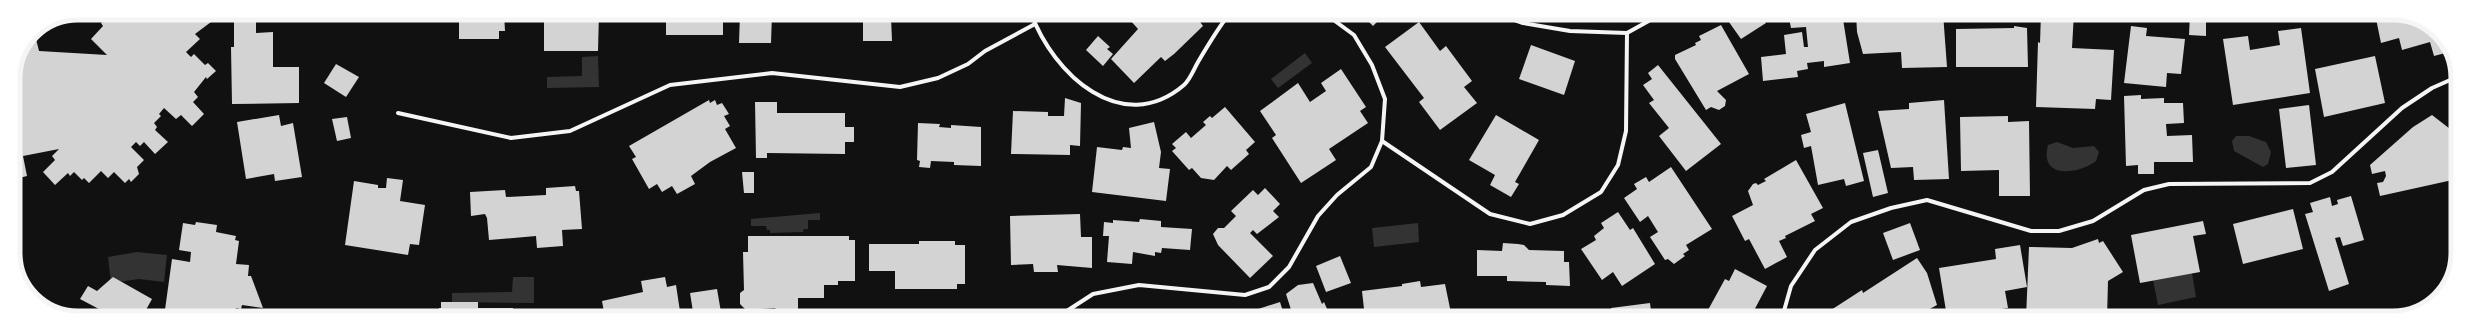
<svg xmlns="http://www.w3.org/2000/svg" width="2471" height="331" viewBox="0 0 2471 331" font-family="'IBM Plex Sans',sans-serif">
	<rect width="100%" height="100%" fill="#111"/>
	<g fill="#333">
		<polygon points="1305,53 1312,63 1278,88 1271,79"/>
		<polygon points="598,56 599,87 547,88 547,77 582,76 582,57"/>
		<polygon points="2236,136 2249,136 2266,142 2271,152 2268,164 2263,167 2234,151 2232,141"/>
		<path d="M2057,142L2073,148L2094,146L2099,152L2096,161C2077,175 2039,179 2048,145Z"/>
		<polygon points="820,213 820,220 808,220 808,229 804,229 803,232 770,233 770,230 767,230 766,226 751,226 751,219"/>
		<polygon points="1418,223 1419,242 1374,247 1372,228"/>
		<polygon points="137,252 167,255 164,282 139,279 111,283 108,257"/>
		<polygon points="2192,273 2196,297 2158,305 2153,280"/>
		<polygon points="513,277 534,277 534,303 452,302 452,293 512,292"/>
	</g>
	<g fill="#d3d3d3">
		<polygon points="97,13 210,13 215,19 195,34 200,39 186,52 191,57 194,54 205,65 208,63 216,71 207,79 206,77 194,92 198,97 193,102 204,114 192,126 181,115 176,119 164,108 159,114 161,116 154,123 157,127 155,130 168,142 155,154 144,142 140,146 136,142 131,147 144,160 137,167 139,174 131,182 129,179 125,183 114,172 108,178 101,171 89,183 84,178 82,180 74,172 70,176 68,173 55,185 43,172 55,160 52,156 59,149 23,156 27,176 15,179 13,78 32,32 34,31 39,51 107,55 91,39 103,26 101,23 104,20"/>
		<polygon points="459,13 504,13 505,31 499,31 499,39 459,39"/>
		<polygon points="544,13 599,13 598,51 544,51"/>
		<rect x="666" y="13" width="57" height="22"/>
		<polygon points="740,13 772,13 771,43 739,43"/>
		<polygon points="1137,13 1194,13 1203,26 1174,54 1165,61 1161,57 1134,83 1111,59 1138,29 1130,20"/>
		<polygon points="1360,13 1386,13 1373,26"/>
		<polygon points="1726,13 1760,13 1766,23 1741,39 1724,15"/>
		<polygon points="1788,13 1842,13 1850,63 1824,67 1824,61 1807,63 1808,69 1797,71 1798,77 1763,81 1761,57 1786,54 1784,35 1802,32 1804,47 1808,47 1806,27 1791,28"/>
		<polygon points="1856,13 1943,13 1947,67 1902,68 1901,52 1863,54 1857,32"/>
		<polygon points="2041,13 2074,13 2072,48 2114,50 2111,100 2096,99 2095,109 2036,107 2038,42 2040,43"/>
		<polygon points="2190,14 2206,14 2206,36 2189,35"/>
		<polygon points="2375,14 2401,14 2436,29 2449,52 2434,56 2430,42 2402,50 2399,38 2381,43"/>
		<polygon points="863,17 891,17 892,41 863,41"/>
		<polygon points="256,18 256,33 273,32 273,67 299,67 299,103 232,104 231,47 234,47 234,19"/>
		<polygon points="1419,22 1440,51 1446,46 1472,81 1464,87 1477,103 1440,130 1419,102 1424,98 1385,47"/>
		<polygon points="1721,25 1749,74 1717,91 1726,100 1725,106 1719,110 1711,107 1706,110 1675,59 1675,55 1696,45 1695,43 1701,40 1699,36"/>
		<polygon points="2014,26 2027,28 2028,67 1956,67 1956,29 2014,28"/>
		<polygon points="2131,26 2147,28 2146,36 2185,39 2181,74 2167,73 2166,87 2124,83"/>
		<polygon points="2301,28 2310,93 2233,105 2223,39 2248,36 2250,50 2280,45 2278,31"/>
		<polygon points="1098,36 1110,47 1107,49 1113,54 1103,66 1086,50"/>
		<polygon points="1531,45 1575,61 1564,95 1519,79"/>
		<polygon points="2375,56 2385,103 2324,117 2315,69"/>
		<polygon points="336,64 359,77 346,97 324,83"/>
		<polygon points="1658,65 1721,144 1686,171 1659,136 1669,128 1649,103 1654,100 1643,85 1652,79 1648,73"/>
		<polygon points="1341,69 1366,107 1360,111 1368,123 1329,149 1336,160 1301,183 1272,138 1276,135 1260,111 1298,83 1310,102 1326,91 1321,83"/>
		<polygon points="2141,95 2141,99 2164,98 2164,103 2183,103 2184,123 2166,124 2167,136 2192,135 2193,162 2154,162 2154,174 2138,174 2138,165 2126,166 2124,96"/>
		<polygon points="1065,98 1081,103 1080,146 1070,145 1070,155 1011,154 1013,111 1048,112 1048,116 1064,116"/>
		<polygon points="709,100 710,103 715,100 717,105 722,103 729,114 724,116 730,126 725,129 736,148 710,162 691,176 695,184 677,194 672,186 662,192 657,184 649,189 632,159 636,157 629,146"/>
		<polygon points="1944,100 1949,179 1914,180 1913,167 1891,168 1878,111 1909,109 1909,103"/>
		<polygon points="755,102 777,102 777,113 845,113 845,127 854,127 854,142 845,142 845,154 767,153 767,158 756,158"/>
		<polygon points="1845,103 1864,181 1846,186 1844,179 1818,185 1811,146 1804,148 1801,135 1811,132 1806,114"/>
		<polygon points="2309,105 2316,165 2286,168 2279,109"/>
		<polygon points="1225,107 1255,142 1246,150 1249,154 1231,170 1227,166 1214,180 1201,178 1192,168 1189,170 1172,151 1176,148 1172,144 1186,132 1191,138 1206,125 1203,122 1210,116 1212,118"/>
		<polygon points="279,115 281,126 293,123 302,177 275,181 274,174 246,179 237,122"/>
		<polygon points="1496,115 1539,140 1515,182 1519,184 1511,197 1490,185 1495,175 1469,160"/>
		<polygon points="2432,115 2454,132 2457,139 2457,179 2380,196 2377,183 2383,182 2386,176 2385,171 2372,174 2370,165 2413,127"/>
		<polygon points="2008,116 2008,122 2029,121 2030,196 1999,196 1999,170 1961,171 1960,117"/>
		<polygon points="347,117 351,138 337,141 332,119"/>
		<polygon points="1154,122 1161,152 1159,168 1170,169 1166,201 1092,192 1097,147 1122,150 1123,147 1131,148 1129,128"/>
		<polygon points="918,123 940,124 939,127 951,128 951,125 981,127 981,166 954,165 954,162 931,161 930,168 919,167 920,161 917,160"/>
		<polygon points="1878,150 1888,193 1873,197 1863,153"/>
		<polygon points="1796,160 1823,208 1811,214 1815,221 1785,236 1786,238 1779,241 1787,257 1765,269 1749,239 1745,241 1732,216 1753,205 1748,191 1753,184 1756,183 1758,185 1766,181 1764,179"/>
		<polygon points="1671,167 1712,229 1686,245 1689,250 1683,254 1685,256 1674,264 1668,259 1665,260 1650,237 1658,232 1648,216 1640,222 1624,198 1637,189 1634,184 1646,177 1649,182"/>
		<polygon points="742,172 754,172 754,193 744,193"/>
		<polygon points="387,178 403,180 400,201 425,205 419,245 410,244 408,255 345,245 354,181 378,185 378,188 386,188"/>
		<polygon points="575,186 576,191 579,191 582,229 562,230 563,246 537,248 536,236 489,240 487,218 485,214 471,216 470,192 505,190 506,197 546,195 546,188"/>
		<polygon points="1265,188 1280,204 1273,211 1279,217 1257,234 1253,230 1250,233 1273,256 1250,278 1218,245 1213,234 1218,228 1224,228 1236,216 1231,211 1253,190 1258,195"/>
		<polygon points="2351,196 2364,240 2343,246 2340,237 2335,238 2349,284 2329,291 2305,214 2313,212 2310,203 2330,197 2332,206 2338,204 2337,200"/>
		<polygon points="2293,209 2303,249 2243,264 2233,224"/>
		<polygon points="1618,212 1630,230 1633,228 1655,264 1622,286 1613,272 1602,280 1581,249 1596,240 1594,236 1604,228 1601,223"/>
		<polygon points="1080,214 1081,237 1092,237 1092,268 1057,265 1058,272 1034,272 1033,264 1011,265 1010,216"/>
		<polygon points="1140,219 1161,221 1161,227 1192,229 1190,250 1162,248 1161,253 1155,252 1155,256 1133,252 1132,264 1107,262 1109,236 1103,236 1104,222 1113,223 1113,220 1139,222"/>
		<polygon points="2203,221 2206,234 2193,236 2200,272 2140,283 2131,235"/>
		<polygon points="196,222 217,225 216,232 236,236 235,240 239,241 236,264 249,265 248,276 251,276 263,308 242,305 241,309 236,308 234,318 164,317 172,259 190,262 191,252 179,250 183,223 195,225"/>
		<polygon points="1910,223 1920,250 1893,260 1883,233"/>
		<polygon points="748,236 849,236 849,240 855,240 855,281 838,281 838,285 824,285 824,298 798,298 798,309 793,314 780,314 775,308 746,310 740,304 740,293 744,290 743,252 748,252"/>
		<polygon points="2098,239 2099,243 2103,241 2123,272 2108,281 2107,318 2026,318 2029,247 2072,248"/>
		<polygon points="919,241 955,241 955,245 965,245 965,284 957,284 957,289 895,289 895,271 869,271 869,244 919,244"/>
		<polygon points="1503,243 1518,244 1524,245 1529,250 1564,251 1564,262 1569,262 1570,286 1546,285 1546,282 1507,281 1507,276 1477,276 1477,250 1502,251"/>
		<polygon points="2020,245 2027,287 2005,291 2008,308 1947,317 1939,268 1996,259 1995,249"/>
		<polygon points="1340,256 1351,283 1326,292 1316,266"/>
		<polygon points="1917,258 1927,273 1937,305 1926,311 1931,318 1836,318 1831,310 1862,290 1863,293"/>
		<polygon points="1735,269 1767,286 1750,318 1712,318 1715,313 1708,310 1725,279 1729,281"/>
		<polygon points="113,277 152,299 142,317 114,317 80,299 88,286 97,291"/>
		<polygon points="665,277 667,287 676,285 681,318 605,318 602,301 643,292 641,281"/>
		<polygon points="1420,281 1421,287 1445,284 1452,318 1365,318 1362,291 1402,286 1402,284"/>
		<polygon points="1313,283 1322,304 1324,302 1331,318 1288,318 1293,316 1286,294 1298,285"/>
		<polygon points="717,289 722,318 694,318 690,293"/>
		<polygon points="441,302 478,302 478,308 513,308 513,311 520,311 520,318 431,318 431,312 439,312 439,308 441,308"/>
		<polygon points="1280,302 1285,318 1251,318 1249,312"/>
		<polygon points="1650,303 1651,311 1659,310 1660,318 1613,318 1611,308"/>
		<polygon points="316,312 327,318 313,318"/>
	</g>
	<g fill="none" stroke-linecap="round" stroke-linejoin="round">
		<g stroke="#f5f5f5" stroke-width="4">
			<path d="M1031,13C1053,74 1122,138 1184,85C1190,80 1194,69 1198,62C1208,45 1218,28 1230,13"/>
			<polyline points="1495,13 1523,23 1570,31 1627,33 1663,13"/>
			<polyline points="398,113 511,138 570,131 670,85 772,73 900,87 938,78 968,64 985,51 1035,24"/>
			<polyline points="1382,141 1490,214 1530,224 1563,215 1601,192 1618,165 1626,131 1627,33"/>
			<polyline points="1056,318 1093,294 1139,285 1245,295 1269,287 1289,267 1318,216 1337,195 1371,167 1382,141 1385,99 1372,65 1354,35 1324,13"/>
			<polyline points="1782,318 1791,286 1815,250 1851,222 1891,208 1927,200 2031,231 2059,231 2093,221 2144,190 2169,184 2310,183 2332,172 2402,108 2432,88 2457,77"/>
		</g>
	</g>
	<path d="M0 0H2471V331H0ZM78 20H2393A58 58 0 0 1 2451 78V253A58 58 0 0 1 2393 311H78A58 58 0 0 1 20 253V78A58 58 0 0 1 78 20Z" fill="#fff" fill-rule="evenodd"/>
	<path fill="none" stroke="#f5f5f5" stroke-width="5" d="M78 20H2393A58 58 0 0 1 2451 78V253A58 58 0 0 1 2393 311H78A58 58 0 0 1 20 253V78A58 58 0 0 1 78 20Z"/>
</svg>
